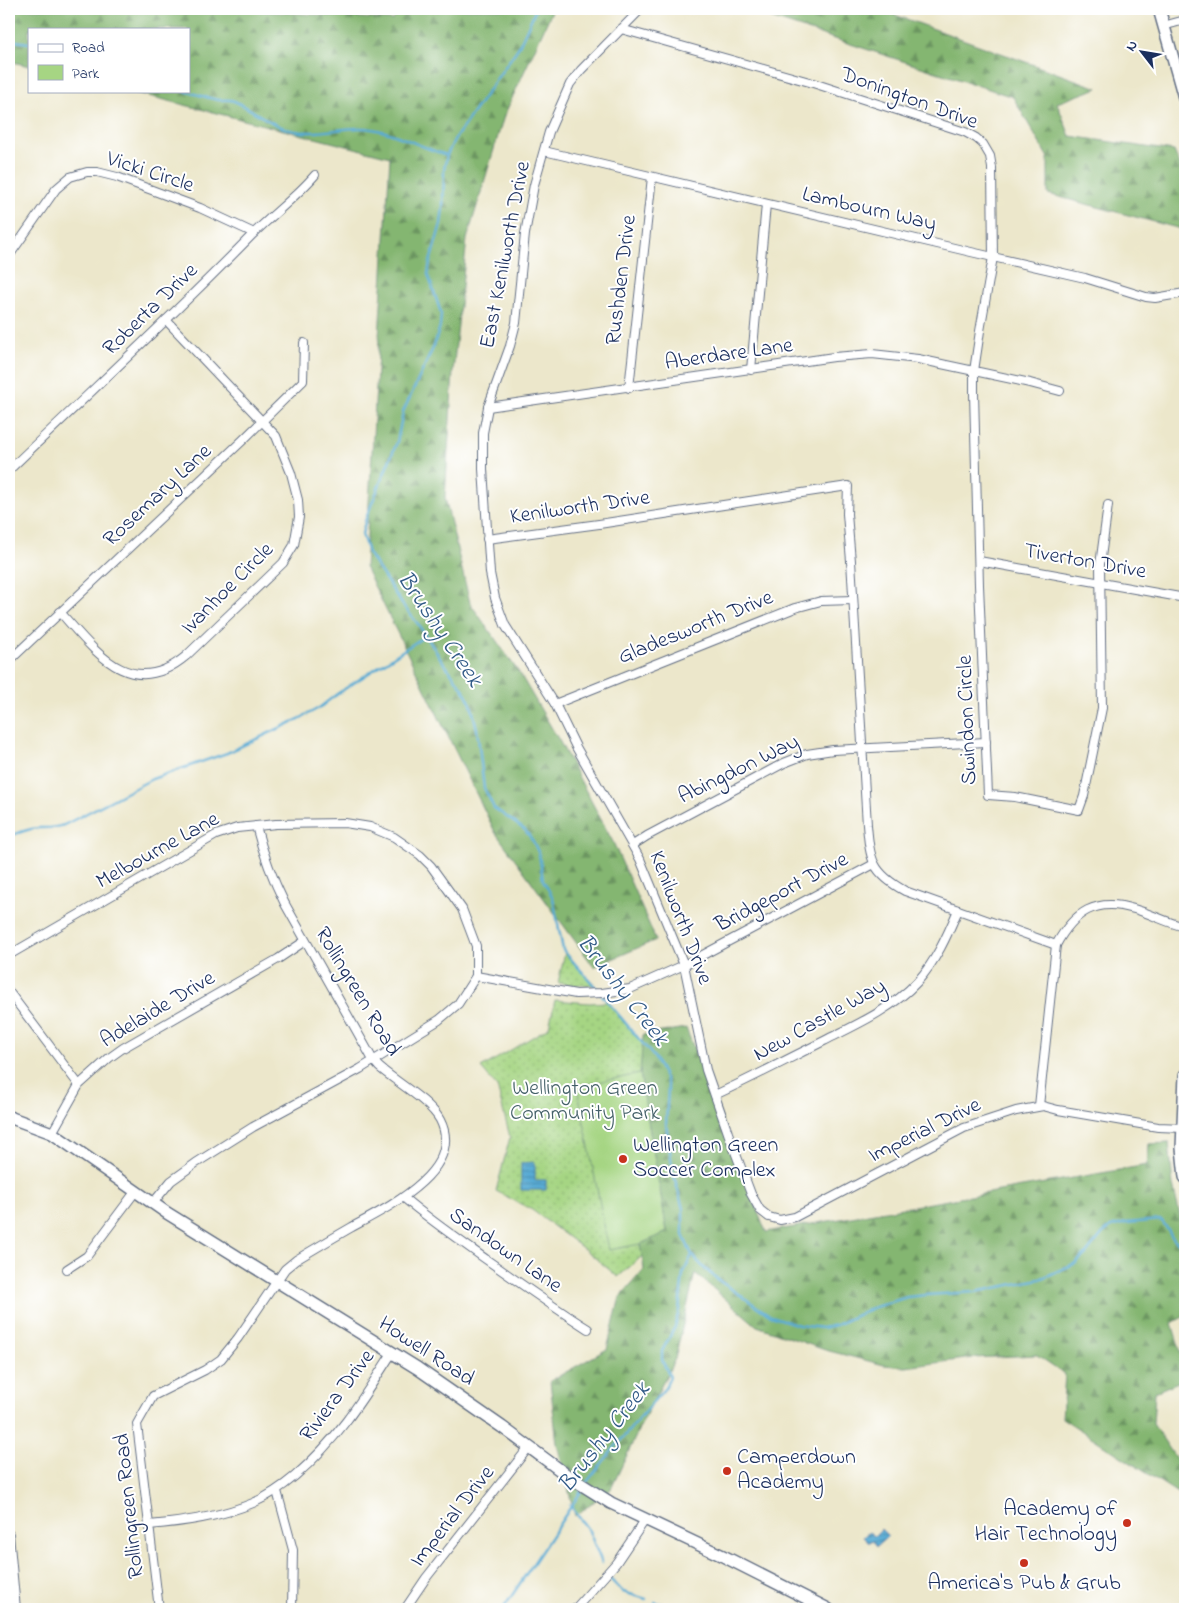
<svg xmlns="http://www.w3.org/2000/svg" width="1194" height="1618" viewBox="0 0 1194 1618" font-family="'Indie Flower',sans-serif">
	<defs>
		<pattern id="green-dots" width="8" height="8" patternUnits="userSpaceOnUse" patternTransform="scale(1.25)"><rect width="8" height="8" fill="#a6d583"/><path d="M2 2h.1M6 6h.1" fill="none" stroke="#8eb774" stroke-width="1.8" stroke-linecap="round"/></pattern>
		<pattern id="forest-firs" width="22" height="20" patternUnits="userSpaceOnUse" patternTransform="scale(1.25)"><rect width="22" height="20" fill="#84b671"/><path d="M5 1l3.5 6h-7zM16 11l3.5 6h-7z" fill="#6b9460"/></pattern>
		<pattern id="water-rules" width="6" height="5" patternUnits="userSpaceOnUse" patternTransform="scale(1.25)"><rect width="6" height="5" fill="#59abd4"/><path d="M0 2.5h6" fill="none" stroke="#498caf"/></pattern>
	</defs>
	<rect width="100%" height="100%" fill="#fff"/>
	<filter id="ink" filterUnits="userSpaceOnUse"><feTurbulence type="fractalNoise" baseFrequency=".02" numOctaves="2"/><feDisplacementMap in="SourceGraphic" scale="10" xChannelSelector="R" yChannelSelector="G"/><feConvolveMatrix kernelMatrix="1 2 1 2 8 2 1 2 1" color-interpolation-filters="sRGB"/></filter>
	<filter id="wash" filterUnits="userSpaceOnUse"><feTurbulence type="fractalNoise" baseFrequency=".0096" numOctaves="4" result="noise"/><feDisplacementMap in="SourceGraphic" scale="20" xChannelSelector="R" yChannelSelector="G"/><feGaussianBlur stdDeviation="1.12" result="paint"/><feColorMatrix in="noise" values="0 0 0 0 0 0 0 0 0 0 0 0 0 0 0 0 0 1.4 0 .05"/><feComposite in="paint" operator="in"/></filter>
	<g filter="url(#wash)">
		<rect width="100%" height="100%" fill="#ece7cb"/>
		<g fill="url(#green-dots)" stroke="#608270">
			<polygon points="565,952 595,985 574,985 558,983"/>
			<polygon points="555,1000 589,1003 607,1002 654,1057 683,1221 618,1277 588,1252 532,1210 496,1191 510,1137 497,1087 481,1068 549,1027"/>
		</g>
		<g fill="url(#forest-firs)" stroke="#507268">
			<polygon points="9,9 230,9 393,20 402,9 553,9 504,116 467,239 453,372 445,498 470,603 520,674 560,742 613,842 656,940 594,967 495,832 365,567 390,157 129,91 189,91 189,29 29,29 29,66 9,61"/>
			<polygon points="743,9 887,9 887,12 1098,88 1057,103 1070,136 1174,151 1185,177 1185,230 1048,194 1048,158 1013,97"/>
			<polygon points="686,1028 766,1232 1147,1165 1149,1144 1169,1143 1173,1185 1185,1238 1185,1316 1172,1323 1185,1366 1185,1379 1155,1392 1153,1424 1185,1472 1185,1498 1062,1418 1065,1374 1037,1355 973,1358 906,1367 884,1365 825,1350 757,1326 695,1273 675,1359 642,1423 611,1489 575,1516 557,1444 550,1381 607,1349 620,1297 644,1269 640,1244 667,1232 640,1074 643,1035"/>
		</g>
		<polygon fill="#a6d583" stroke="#608270" points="640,1074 667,1232 640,1244 609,1250 577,1086"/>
		<g fill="url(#water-rules)" stroke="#3a6d99">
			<polygon points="535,1162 535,1180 546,1180 546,1190 521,1190 521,1163"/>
			<polygon points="881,1529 888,1536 877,1546 872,1540 869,1543 863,1537 869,1532 874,1536"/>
		</g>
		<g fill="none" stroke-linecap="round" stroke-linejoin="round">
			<g stroke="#59abd4" stroke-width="2.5">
				<polyline points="536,9 518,48 454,140 447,155 444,169 443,207 441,224 430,262 428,274 441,313 440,326 434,346 403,412 397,442 366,518 362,534 368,553 402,604 418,624 441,659 464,690 471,704 477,729 484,788 494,808 525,830 533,841 539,854 543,880 553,898 563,950 599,991"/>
				<polyline points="9,40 29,43"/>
				<path d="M185,91C196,94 207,98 219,100C224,100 229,99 234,101C255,110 272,127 295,131C317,135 338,128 360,128C390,128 418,147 447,155"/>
				<path d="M9,836C19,833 29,828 40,828C50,828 54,828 64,825L152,779L227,753L299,719L319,708L337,694L425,636"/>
				<path d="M602,995L654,1057L666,1080L668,1088L666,1124L673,1172L683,1209V1235L692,1255L705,1269L721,1282L771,1316L799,1325L822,1328L836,1325L872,1308L907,1297L926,1295L975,1292L1040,1279L1076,1263L1086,1254L1103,1233L1111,1227L1126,1223L1161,1220C1168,1227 1170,1239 1179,1243"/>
				<polyline points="586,1483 615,1447 665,1388 670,1377 662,1360 662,1351 675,1327 679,1310 683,1274 692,1255"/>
				<polyline points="570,1505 589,1531 602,1563"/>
				<polyline points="609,1578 623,1592 646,1599"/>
				<polyline points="655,1602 681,1609"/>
				<polyline points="503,1609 582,1490"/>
			</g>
		</g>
	</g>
	<g filter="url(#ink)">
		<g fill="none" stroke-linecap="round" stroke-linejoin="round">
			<defs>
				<g id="minor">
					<polyline points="641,9 581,70 570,84 549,132 534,185 525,234 516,323 510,346 488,407 483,433 483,469 490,573 495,598 505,625 555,704 576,747 640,859 684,965 706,1070 728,1133 751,1194 760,1210 769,1217 780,1220 795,1217 964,1128 1016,1111 1043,1106 1058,1110 1158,1127 1183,1128"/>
					<polyline points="1163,26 1185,20"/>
					<polyline points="621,29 813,83 965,132 976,138 983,144 990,156 992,168 993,257 980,331 974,371 974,393 979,585 988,795 1015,797 1079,810 1084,796 1102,708 1100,565 1108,505"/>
					<polyline points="544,151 971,252 1085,278 1146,297 1155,298 1185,293"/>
					<polyline points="9,256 56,189 70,177 87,172 97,172 117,177 200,208 254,233"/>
					<polyline points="751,370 766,204"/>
					<polyline points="629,388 652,177"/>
					<polyline points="488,407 834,357 872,354 918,359 1030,383 1060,391"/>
					<path d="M9,470C90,392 173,316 252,235C273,214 296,197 315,175"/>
					<path d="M487,539L599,524L848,486L847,514L851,561L867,825C870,860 872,873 905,891L1056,945"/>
					<polyline points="979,561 1185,598"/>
					<path d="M60,612C95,651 131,702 186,656L283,563L294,545L299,517L298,500L291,473L276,436L166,320"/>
					<polyline points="9,661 243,440 303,381 304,343"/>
					<polyline points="555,704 795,608 821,601 853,600"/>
					<polyline points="633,845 647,836 784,763 807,754 833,750 986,742"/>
					<polyline points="9,955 216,835 237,828 276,824 345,823 370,827 394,837 420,855 431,866 462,909 476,946 476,976 458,1004 439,1020 360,1069 253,1127 196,1163 171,1181 153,1203"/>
					<polyline points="476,976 576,994 602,993 630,989 684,965 874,864"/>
					<polyline points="9,992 79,1085"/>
					<path d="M715,1095C752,1078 788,1059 824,1041C856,1025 892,1009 917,982C936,961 947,936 958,910"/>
					<path d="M1039,1106L1056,945C1074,912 1096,897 1134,909C1152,914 1167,923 1185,927"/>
					<polyline points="52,1133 79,1085 109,1058 123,1048 278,959 305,941"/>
					<path d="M404,1198C430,1220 459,1240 487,1260C520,1283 553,1307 588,1329"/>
					<polyline points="67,1269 87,1256 135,1192"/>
					<polyline points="277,1491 293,1550 292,1609"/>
					<path d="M149,1525C184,1522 220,1517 253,1503C269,1496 282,1487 295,1476C338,1439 362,1400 392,1353"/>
					<polyline points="9,1534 16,1609"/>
					<path d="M159,1609L137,1424L153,1396L205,1370L221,1359L238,1338L285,1269L296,1260C314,1249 333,1238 352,1227C385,1209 466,1170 440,1120C430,1101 396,1082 379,1067L373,1060L285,904C272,878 263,853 256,826"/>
					<polyline points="405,1609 426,1578 529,1447"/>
					<polyline points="575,1609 616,1563 645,1520"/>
				</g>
				<g id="secondary">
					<polyline points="1159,9 1185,101"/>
					<polyline points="1185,1075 1182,1148 1185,1177"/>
					<polyline points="9,1117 52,1133 167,1213 417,1368 502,1427 568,1476 611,1503 725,1557 828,1609"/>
				</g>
			</defs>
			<use href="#minor" stroke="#646f84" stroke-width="10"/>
			<use href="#secondary" stroke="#646f84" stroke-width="14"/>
			<use href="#minor" stroke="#fff" stroke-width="8"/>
			<use href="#secondary" stroke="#fff" stroke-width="11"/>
		</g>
	</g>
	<g fill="#c8321e" stroke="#fff" stroke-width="2">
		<circle cx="623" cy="1159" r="5"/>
		<circle cx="727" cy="1471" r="5"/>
		<circle cx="1127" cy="1523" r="5"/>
		<circle cx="1024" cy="1563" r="5"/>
	</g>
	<g text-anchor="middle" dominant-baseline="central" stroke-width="4" stroke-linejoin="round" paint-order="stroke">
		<g font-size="22" fill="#1b2f5e" stroke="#fff">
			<text transform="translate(909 99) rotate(20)">Donington Drive</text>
			<text transform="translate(150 173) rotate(18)">Vicki Circle</text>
			<text transform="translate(869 210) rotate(13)">Lambourn Way</text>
			<text transform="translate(506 255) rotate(-79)">East Kenilworth Drive</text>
			<text transform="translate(622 280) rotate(-83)">Rushden Drive</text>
			<text transform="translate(151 310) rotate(-44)">Roberta Drive</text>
			<text transform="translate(729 355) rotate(-8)">Aberdare Lane</text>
			<text transform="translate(158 496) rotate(-43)">Rosemary Lane</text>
			<text transform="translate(580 508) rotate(-8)">Kenilworth Drive</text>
			<text transform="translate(1085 562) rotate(10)">Tiverton Drive</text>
			<text transform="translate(228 589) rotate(-45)">Ivanhoe Circle</text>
			<text transform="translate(696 628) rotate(-22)">Gladesworth Drive</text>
			<text transform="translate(968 720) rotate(-92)">Swindon Circle</text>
			<text transform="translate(739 770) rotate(-26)">Abingdon Way</text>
			<text transform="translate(158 851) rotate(-29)">Melbourne Lane</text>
			<text transform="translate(782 893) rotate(-28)">Bridgeport Drive</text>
			<text transform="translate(680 918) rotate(69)">Kenilworth Drive</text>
			<text transform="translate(357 992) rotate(59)">Rollingreen Road</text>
			<text transform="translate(158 1010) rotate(-31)">Adelaide Drive</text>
			<text transform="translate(820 1021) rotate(-29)">New Castle Way</text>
			<text transform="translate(925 1131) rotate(-26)">Imperial Drive</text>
			<text transform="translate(505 1251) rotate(35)">Sandown Lane</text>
			<text transform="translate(426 1352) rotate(33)">Howell Road</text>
			<text transform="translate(338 1396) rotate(-53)">Riviera Drive</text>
			<text transform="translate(130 1506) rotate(-96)">Rollingreen Road</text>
			<text transform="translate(453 1517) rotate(-52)">Imperial Drive</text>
		</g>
		<g font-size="22" fill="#456169" stroke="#fff">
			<text x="585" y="1089">Wellington Green<tspan x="585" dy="25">Community Park</tspan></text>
		</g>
		<g font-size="22" fill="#1b2f5e" stroke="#fff" text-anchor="start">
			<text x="633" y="1146">Wellington Green<tspan x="633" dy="25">Soccer Complex</tspan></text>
			<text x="737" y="1458">Camperdown<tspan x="737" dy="25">Academy</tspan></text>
			<text x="1117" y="1510" text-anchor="end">Academy of<tspan x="1117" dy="25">Hair Technology</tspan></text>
			<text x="1024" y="1584" text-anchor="middle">America's Pub &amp; Grub</text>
		</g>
		<g font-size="24" font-style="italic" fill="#315a87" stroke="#fff">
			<text transform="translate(439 630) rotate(56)">Brushy Creek</text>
			<text transform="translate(622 991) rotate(52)">Brushy Creek</text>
			<text transform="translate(605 1438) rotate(-52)">Brushy Creek</text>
		</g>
	</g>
	<rect width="1194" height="1618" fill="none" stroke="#fff" stroke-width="30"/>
	<rect x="28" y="28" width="162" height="65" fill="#ffffff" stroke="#a4acbf"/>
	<rect x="38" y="44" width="25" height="8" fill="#ffffff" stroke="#a4acbf"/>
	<text x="72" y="52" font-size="15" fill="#1b2f5e">Road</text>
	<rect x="38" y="65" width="25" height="15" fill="#a6d583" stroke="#a4acbf"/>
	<text x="72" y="78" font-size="15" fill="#1b2f5e">Park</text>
	<g transform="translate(1142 52) rotate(301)" stroke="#ffffff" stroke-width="4" paint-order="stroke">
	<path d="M0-4L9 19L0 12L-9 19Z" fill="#1b2f5e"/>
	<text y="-8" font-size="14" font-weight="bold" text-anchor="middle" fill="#1b2f5e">N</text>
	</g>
</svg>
